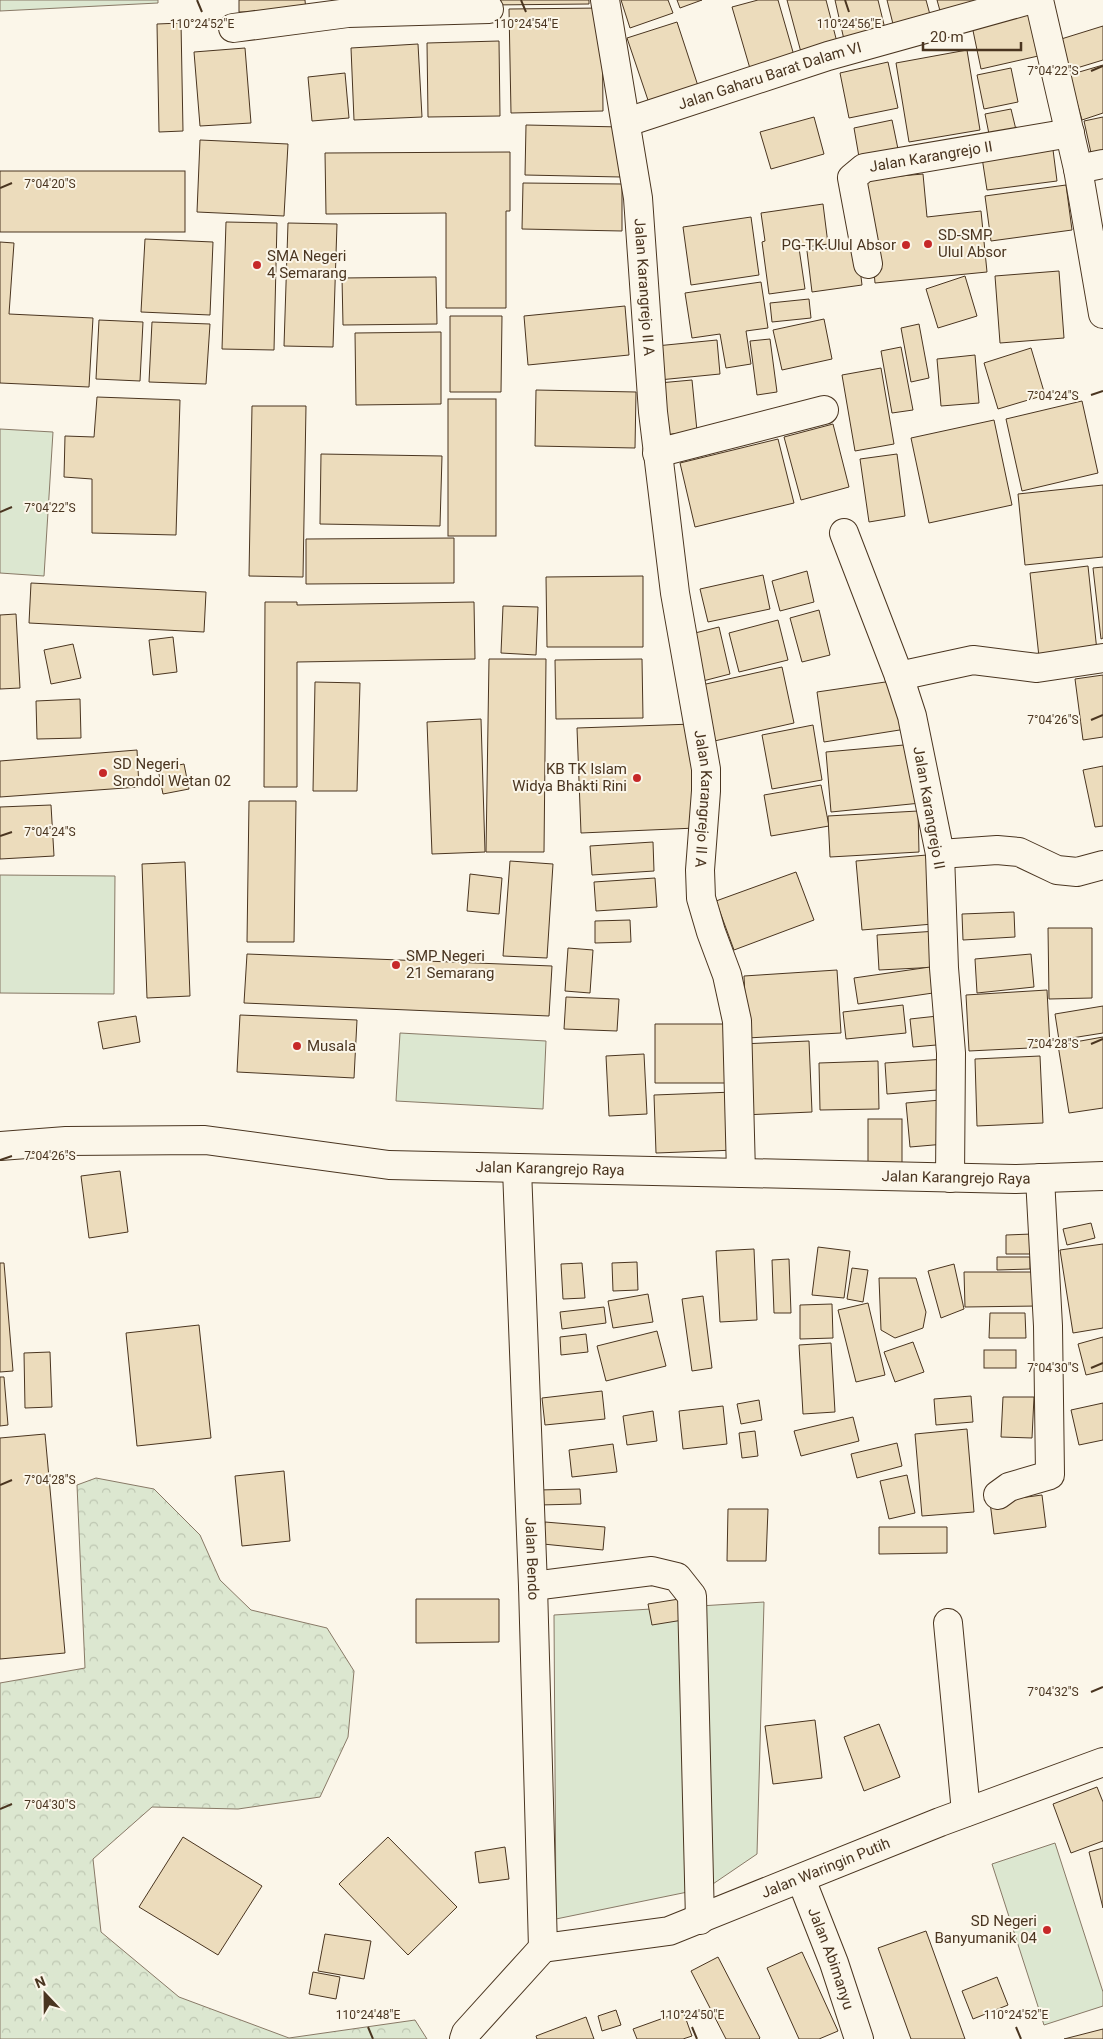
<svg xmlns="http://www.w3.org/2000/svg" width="1103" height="2039" viewBox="0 0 1103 2039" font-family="Roboto,sans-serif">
	<defs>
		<pattern id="forest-crowns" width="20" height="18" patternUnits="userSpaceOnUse" patternTransform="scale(1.25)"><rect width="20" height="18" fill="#dce7d0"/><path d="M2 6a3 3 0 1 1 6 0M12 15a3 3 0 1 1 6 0" fill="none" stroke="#bec7b2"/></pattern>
	</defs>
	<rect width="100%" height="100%" fill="#fbf6e9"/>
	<g fill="#dce7d0" stroke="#887966">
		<polygon points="0,0 158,0 158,3 0,11"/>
		<polygon points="0,429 53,432 44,576 0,573"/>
		<polygon points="0,875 115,876 114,994 0,993"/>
		<polygon points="400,1033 546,1041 543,1109 396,1101"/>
		<polygon points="764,1602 757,1854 707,1888 556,1919 554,1615"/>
		<polygon points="1055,1843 1103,1992 1103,2006 1044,2025 992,1864"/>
	</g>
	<polygon fill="url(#forest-crowns)" stroke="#887966" points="96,1478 154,1489 200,1535 220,1580 251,1610 327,1628 354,1671 348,1737 320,1797 238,1809 152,1807 93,1859 101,1932 179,1997 289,2038 415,2020 427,2039 0,2039 0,1683 85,1668 77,1485"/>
	<g fill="#ecdcbc" stroke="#4a3520">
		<polygon points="239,0 305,0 306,12 239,12"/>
		<polygon points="490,0 589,0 589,4 490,5"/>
		<polygon points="621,0 668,0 673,13 630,28"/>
		<polygon points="677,0 702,0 680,8"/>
		<polygon points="758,0 778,0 795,59 751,72 732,7"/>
		<polygon points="787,0 826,0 838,46 802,56"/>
		<polygon points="835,0 878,0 886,33 845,44"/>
		<polygon points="887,0 926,0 932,22 895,32"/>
		<polygon points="937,0 986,0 942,18"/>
		<polygon points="1036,7 1047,54 981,69 971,21"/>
		<polygon points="602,8 603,111 511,113 509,9"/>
		<polygon points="677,22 700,92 651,109 627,38"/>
		<polygon points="181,23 183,131 159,132 157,24"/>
		<polygon points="1103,26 1103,60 1067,71 1058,40"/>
		<polygon points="499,41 500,116 428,117 427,43"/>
		<polygon points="418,44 422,117 354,120 351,48"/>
		<polygon points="245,48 251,123 200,126 194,52"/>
		<polygon points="967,50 980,130 909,142 896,63"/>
		<polygon points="888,62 898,108 849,118 840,73"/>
		<polygon points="1103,65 1103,113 1082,120 1069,75"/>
		<polygon points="1011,68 1018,102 984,109 977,75"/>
		<polygon points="345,73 349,118 312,121 308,77"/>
		<polygon points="1011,109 1018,138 991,144 985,114"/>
		<polygon points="814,117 824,154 771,169 760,132"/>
		<polygon points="1103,117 1103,160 1093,162 1084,121"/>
		<polygon points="892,120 898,149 859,157 854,128"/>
		<polygon points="526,125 622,127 621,177 525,175"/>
		<polygon points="200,140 288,144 284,216 197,212"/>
		<polygon points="1052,142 1057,181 987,190 981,151"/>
		<polygon points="510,152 510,211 506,211 506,308 446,308 446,213 326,214 325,153"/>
		<rect x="0" y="171" width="185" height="61"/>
		<polygon points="923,174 927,217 981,211 987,272 875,283 866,179"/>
		<polygon points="523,183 622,184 622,231 522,229"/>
		<polygon points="1066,185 1072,230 991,241 985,196"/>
		<polygon points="823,204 828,244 799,248 805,289 769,294 762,242 765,241 761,213"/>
		<polygon points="751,217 759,275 691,285 683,227"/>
		<polygon points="226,222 277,223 274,350 222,349"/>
		<polygon points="288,223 337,224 333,347 284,346"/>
		<polygon points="145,239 213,242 210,315 141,312"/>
		<polygon points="0,242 14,243 9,314 93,318 89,387 0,383"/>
		<polygon points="857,244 862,285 812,292 807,251"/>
		<polygon points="1059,271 1064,338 1000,343 995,276"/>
		<polygon points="965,276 977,316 938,328 926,289"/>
		<polygon points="436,277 437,324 343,325 342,278"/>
		<polygon points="761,282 768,328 746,331 751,364 726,368 720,334 692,338 685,293"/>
		<polygon points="809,299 811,318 772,322 770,303"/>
		<polygon points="625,306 629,355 528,365 524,316"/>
		<polygon points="450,316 502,316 501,392 450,392"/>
		<polygon points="824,319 832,359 782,370 773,330"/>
		<polygon points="99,320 143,322 140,381 96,379"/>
		<polygon points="152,322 210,324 206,384 149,382"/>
		<polygon points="919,324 929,378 911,382 901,328"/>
		<polygon points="441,332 441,404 356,405 355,333"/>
		<polygon points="770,339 777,392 757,395 750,341"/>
		<polygon points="717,340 720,374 659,380 656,346"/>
		<polygon points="901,347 913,410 892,413 881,351"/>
		<polygon points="1031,348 1045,395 998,409 984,363"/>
		<polygon points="975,355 979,403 941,406 937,359"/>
		<polygon points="881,368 894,444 855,451 842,375"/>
		<polygon points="692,380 697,431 664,435 659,383"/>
		<polygon points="536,390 636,392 635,448 535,446"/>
		<polygon points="97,397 180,400 176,535 92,533 92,479 64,477 65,436 94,437"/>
		<rect x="448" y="399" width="48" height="137"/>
		<polygon points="1082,401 1098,473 1022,491 1006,419"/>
		<polygon points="252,406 306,406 303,577 249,576"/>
		<polygon points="994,420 1012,505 929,523 911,438"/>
		<polygon points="833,424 849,487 801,500 784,437"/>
		<polygon points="778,439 794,503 695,527 680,463"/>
		<polygon points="321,454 442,456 440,526 320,524"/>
		<polygon points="897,454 905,516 869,522 860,459"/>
		<polygon points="1103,485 1103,557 1025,565 1018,494"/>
		<polygon points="454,538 454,583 306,584 306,539"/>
		<polygon points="1088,566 1097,651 1039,657 1030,573"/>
		<polygon points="1103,567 1103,638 1101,639 1093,568"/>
		<polygon points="807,571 814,602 780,611 772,581"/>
		<polygon points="763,575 770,609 708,622 700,589"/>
		<polygon points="643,576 643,647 547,647 546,577"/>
		<polygon points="31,583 206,592 204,632 29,623"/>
		<polygon points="265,602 297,602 297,605 474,602 475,659 297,662 297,787 264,787"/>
		<polygon points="503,606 538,607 536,655 501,653"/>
		<polygon points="819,610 830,655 802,662 790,618"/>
		<polygon points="16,614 20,688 0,689 0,615"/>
		<polygon points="778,620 788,660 739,672 729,633"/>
		<polygon points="719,627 730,674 699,682 687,635"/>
		<polygon points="173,637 177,672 153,675 149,640"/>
		<polygon points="73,644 81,678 51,684 44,650"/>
		<polygon points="489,659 546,659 544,852 486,852"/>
		<polygon points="642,659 643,718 556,719 555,660"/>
		<polygon points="782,667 794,723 710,742 697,686"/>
		<polygon points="1103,675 1103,737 1083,740 1075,679"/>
		<polygon points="899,680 906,729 824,742 817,692"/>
		<polygon points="315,682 360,683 357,791 313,791"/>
		<polygon points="80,699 81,738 37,739 36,701"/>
		<polygon points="481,719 485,852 432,854 427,722"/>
		<polygon points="693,724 696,828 581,833 577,728"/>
		<polygon points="813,725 822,780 772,789 762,735"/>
		<polygon points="915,744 921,803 831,812 826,752"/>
		<polygon points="137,750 139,787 0,797 0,761"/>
		<polygon points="184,764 189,789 163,794 158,769"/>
		<polygon points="1103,766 1103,826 1095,827 1083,770"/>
		<polygon points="821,785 829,826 771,836 764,795"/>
		<polygon points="249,801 296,801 294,942 247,942"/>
		<polygon points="51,805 54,856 0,859 0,807"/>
		<polygon points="918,811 919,852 830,857 828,816"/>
		<polygon points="653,842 654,871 592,875 590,846"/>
		<polygon points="927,855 933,924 862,930 856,861"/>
		<polygon points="510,861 553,864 547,958 503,956"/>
		<polygon points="185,862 190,996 147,998 142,864"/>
		<polygon points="796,872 814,920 734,950 716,901"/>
		<polygon points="470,874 502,878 499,914 467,911"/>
		<polygon points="655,878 657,907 596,911 594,882"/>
		<polygon points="1014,912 1015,937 963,940 962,914"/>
		<polygon points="630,920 631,942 595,943 595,921"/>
		<polygon points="1048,928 1092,928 1092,998 1049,999"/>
		<polygon points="937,931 939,967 879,970 877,935"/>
		<polygon points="568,948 593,950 590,993 565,991"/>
		<polygon points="247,954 552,966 549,1016 244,1003"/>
		<polygon points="1031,954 1034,987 977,993 975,959"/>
		<polygon points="930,967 933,993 858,1004 854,978"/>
		<polygon points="837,970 841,1033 747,1038 744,976"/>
		<polygon points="1047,990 1050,1047 969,1051 966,995"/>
		<polygon points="566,997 619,999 617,1031 564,1029"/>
		<polygon points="903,1005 906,1033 846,1039 843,1012"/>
		<polygon points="1103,1006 1103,1033 1059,1040 1055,1014"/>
		<polygon points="240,1015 357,1020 354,1078 237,1072"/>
		<polygon points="947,1015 948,1044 913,1047 910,1019"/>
		<polygon points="136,1016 140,1042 103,1049 98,1022"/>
		<polygon points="655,1024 735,1024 734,1083 655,1083"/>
		<polygon points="1103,1037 1103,1108 1069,1113 1058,1045"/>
		<polygon points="809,1041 812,1112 743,1115 741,1044"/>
		<polygon points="644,1054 647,1114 609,1116 606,1056"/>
		<polygon points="1040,1056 1043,1123 977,1126 975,1059"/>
		<polygon points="946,1059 949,1089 887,1094 885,1063"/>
		<polygon points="878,1061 879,1109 820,1110 819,1063"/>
		<polygon points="734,1092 736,1150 656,1153 654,1095"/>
		<polygon points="941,1100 945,1144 910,1147 906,1103"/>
		<rect x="868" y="1119" width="34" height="44"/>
		<polygon points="120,1171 128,1232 89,1238 81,1176"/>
		<polygon points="1091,1223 1095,1238 1067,1245 1063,1229"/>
		<polygon points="1032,1234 1032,1254 1006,1254 1006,1235"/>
		<polygon points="1103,1244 1103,1328 1073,1333 1060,1250"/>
		<polygon points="818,1247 850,1251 844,1298 812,1295"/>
		<polygon points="754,1249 757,1320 720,1322 716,1251"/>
		<polygon points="997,1257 1030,1257 1030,1269 997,1270"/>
		<polygon points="789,1259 791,1313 774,1313 772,1260"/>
		<polygon points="637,1262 638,1290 613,1291 612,1263"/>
		<polygon points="0,1263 4,1263 13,1371 0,1372"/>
		<polygon points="582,1263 585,1298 563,1299 561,1264"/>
		<polygon points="954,1264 964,1309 941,1318 928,1271"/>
		<polygon points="852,1268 868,1270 863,1302 847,1299"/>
		<polygon points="964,1272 1038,1272 1038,1306 965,1307"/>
		<polygon points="879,1278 916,1278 926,1312 923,1328 895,1338 881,1330"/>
		<polygon points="648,1294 653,1322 613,1328 608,1301"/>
		<polygon points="703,1296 712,1368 692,1371 682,1299"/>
		<polygon points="868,1303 885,1375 856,1382 838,1310"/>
		<polygon points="832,1304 833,1338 800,1339 800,1305"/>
		<polygon points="604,1307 606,1323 562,1329 560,1312"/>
		<polygon points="990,1313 1025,1313 1026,1338 989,1338"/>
		<polygon points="199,1325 211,1438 137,1446 126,1333"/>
		<polygon points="657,1331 666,1366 606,1381 597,1346"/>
		<polygon points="586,1334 588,1352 561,1355 560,1337"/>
		<polygon points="1103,1337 1103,1371 1086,1375 1078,1344"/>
		<polygon points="913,1342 924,1372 895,1382 884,1352"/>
		<polygon points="831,1343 835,1412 803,1414 799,1345"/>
		<rect x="984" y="1350" width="32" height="18"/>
		<polygon points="50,1352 52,1407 25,1408 24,1353"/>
		<polygon points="0,1377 4,1377 8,1425 0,1426"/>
		<polygon points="602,1391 605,1419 545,1425 542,1398"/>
		<polygon points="971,1396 973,1422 936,1425 934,1399"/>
		<polygon points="1003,1397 1034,1397 1032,1438 1001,1437"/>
		<polygon points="759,1400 762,1420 741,1424 737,1404"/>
		<polygon points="1103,1403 1103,1440 1079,1445 1071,1410"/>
		<polygon points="723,1406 727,1444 683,1449 679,1411"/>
		<polygon points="653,1411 657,1441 627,1445 623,1416"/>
		<polygon points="853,1417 859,1441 801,1456 794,1431"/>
		<polygon points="967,1429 974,1512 922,1516 915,1434"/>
		<polygon points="755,1431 758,1456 742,1458 739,1433"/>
		<polygon points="45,1434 65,1653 0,1659 0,1438"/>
		<polygon points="897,1443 902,1466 857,1478 851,1454"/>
		<polygon points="613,1444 617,1472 572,1477 569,1450"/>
		<polygon points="284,1471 290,1541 242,1546 235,1476"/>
		<polygon points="907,1475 915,1513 889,1519 880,1481"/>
		<polygon points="580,1489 581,1504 539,1505 539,1490"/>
		<polygon points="1042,1495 1046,1527 994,1534 990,1502"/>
		<polygon points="728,1509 768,1509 766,1561 727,1561"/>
		<polygon points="545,1522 605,1527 603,1550 543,1544"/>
		<polygon points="879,1527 947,1527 947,1553 879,1554"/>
		<polygon points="416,1599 499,1599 499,1642 416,1643"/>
		<polygon points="679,1599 683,1620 652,1625 648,1604"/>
		<polygon points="815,1720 822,1778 773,1784 765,1726"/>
		<polygon points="879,1724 900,1777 864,1791 844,1737"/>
		<polygon points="1097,1787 1103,1802 1103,1841 1071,1853 1053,1804"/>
		<polygon points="183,1837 262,1886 218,1955 139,1907"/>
		<polygon points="388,1837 457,1907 408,1955 339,1884"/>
		<polygon points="505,1847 509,1879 479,1883 475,1852"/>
		<polygon points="1103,1848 1103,1908 1089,1852"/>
		<polygon points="926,1931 965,2039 911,2039 878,1948"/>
		<polygon points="325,1934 371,1941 364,1979 318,1971"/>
		<polygon points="802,1952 838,2031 819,2039 799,2039 767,1968"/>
		<polygon points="718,1957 760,2038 759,2039 726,2039 691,1971"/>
		<polygon points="313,1972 340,1977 336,1999 309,1994"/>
		<polygon points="997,1977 1008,2005 973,2019 962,1991"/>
		<polygon points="616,2010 621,2025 602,2031 598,2016"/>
		<polygon points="683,2011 692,2036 683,2039 637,2039 633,2029"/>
		<polygon points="586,2017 594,2039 537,2039 536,2036"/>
		<polygon points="1103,2029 1103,2039 1064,2039"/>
	</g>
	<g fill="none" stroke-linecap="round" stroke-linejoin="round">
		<defs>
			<g id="minor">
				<path id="s1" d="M605,0L638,198L653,412L675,593L706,769V791L700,870L701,898L711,932L727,975L737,1021L741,1173"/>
				<polyline points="1039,0 1078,169 1103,314"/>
				<polyline points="233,28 348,13 489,9"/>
				<path id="s2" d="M627,122L828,56L1029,0"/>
				<polyline points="1078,169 1103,164"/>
				<path id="s3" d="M868,264L852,178L864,168L1070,133"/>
				<polyline points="657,453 824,410"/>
				<polyline points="844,533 899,676"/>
				<polyline points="940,854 997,850 1019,852 1057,870 1077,872 1103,865"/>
				<path id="s4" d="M517,1169L533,1586L543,1948"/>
				<polyline points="950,1178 951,1053 944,968 940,854 912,716 899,676 973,660 1037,668 1103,658"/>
				<polyline points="998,1495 1009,1487 1050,1475 1048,1326 1040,1178"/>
				<polyline points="533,1586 652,1571 677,1577 692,1596 700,1920"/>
				<polyline points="948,1623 966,1812"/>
				<path id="s5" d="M801,1879L834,1963L859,2039"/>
				<path id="s6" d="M543,1948L669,1931L940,1822L1103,1762"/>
				<polyline points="464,2039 466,2033 543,1948"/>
			</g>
			<g id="major">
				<path id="s7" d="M0,1146L66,1141L205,1140L389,1165L1015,1179L1103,1176"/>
			</g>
		</defs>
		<use href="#minor" stroke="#4a3520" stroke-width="30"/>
		<use href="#major" stroke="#4a3520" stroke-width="30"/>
		<use href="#minor" stroke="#fbf6e9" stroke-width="28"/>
		<use href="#major" stroke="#fbf6e9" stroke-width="28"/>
	</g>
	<path fill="none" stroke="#4a3520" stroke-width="2" d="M197,0L202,12M521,0L526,12M845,0L849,12M1091,71L1103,66M0,188L12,183M1091,395L1103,391M0,512L12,507M1091,720L1103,715M0,836L12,832M1091,1044L1103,1039M0,1160L12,1156M1091,1368L1103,1363M0,1485L12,1480M1091,1692L1103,1687M0,1809L12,1804M368,2027L373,2039M692,2027L697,2039M1016,2027L1021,2039"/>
	<g fill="#c62828" stroke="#fbf6e9" stroke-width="2">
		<circle cx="928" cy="244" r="5"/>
		<circle cx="906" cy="245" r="5"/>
		<circle cx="257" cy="265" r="5"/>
		<circle cx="103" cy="773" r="5"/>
		<circle cx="637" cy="778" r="5"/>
		<circle cx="396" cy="965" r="5"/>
		<circle cx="297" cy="1046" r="5"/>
		<circle cx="1047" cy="1930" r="5"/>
	</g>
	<g text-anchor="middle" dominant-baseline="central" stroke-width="4" stroke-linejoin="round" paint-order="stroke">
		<g font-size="15" fill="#4a3520" stroke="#fbf6e9">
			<text stroke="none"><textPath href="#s2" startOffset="150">Jalan Gaharu Barat Dalam VI</textPath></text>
			<text stroke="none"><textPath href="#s3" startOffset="171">Jalan Karangrejo II</textPath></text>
			<text stroke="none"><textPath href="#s1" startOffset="290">Jalan Karangrejo II A</textPath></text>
			<text stroke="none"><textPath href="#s1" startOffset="806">Jalan Karangrejo II A</textPath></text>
			<text transform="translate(929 808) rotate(80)">Jalan Karangrejo II</text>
			<text stroke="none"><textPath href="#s7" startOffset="552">Jalan Karangrejo Raya</textPath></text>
			<text stroke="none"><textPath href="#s7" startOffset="958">Jalan Karangrejo Raya</textPath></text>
			<text stroke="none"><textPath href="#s4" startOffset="390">Jalan Bendo</textPath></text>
			<text stroke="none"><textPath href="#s6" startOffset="296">Jalan Waringin Putih</textPath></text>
			<text stroke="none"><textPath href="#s5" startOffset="85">Jalan Abimanyu</textPath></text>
		</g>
		<g font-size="15" fill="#4a3520" stroke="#fbf6e9" text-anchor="start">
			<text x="938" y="235">SD-SMP<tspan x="938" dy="17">Ulul Absor</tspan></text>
			<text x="896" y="245" text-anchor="end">PG-TK Ulul Absor</text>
			<text x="267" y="256">SMA Negeri<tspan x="267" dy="17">4 Semarang</tspan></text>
			<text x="113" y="764">SD Negeri<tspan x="113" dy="17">Srondol Wetan 02</tspan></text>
			<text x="627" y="769" text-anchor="end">KB TK Islam<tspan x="627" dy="17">Widya Bhakti Rini</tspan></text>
			<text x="406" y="956">SMP Negeri<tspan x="406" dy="17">21 Semarang</tspan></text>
			<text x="307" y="1046">Musala</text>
			<text x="1037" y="1921" text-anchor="end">SD Negeri<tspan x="1037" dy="17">Banyumanik 04</tspan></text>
		</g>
	</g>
	<g font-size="12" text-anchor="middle" fill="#4a3520" stroke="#fbf6e9" stroke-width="4" stroke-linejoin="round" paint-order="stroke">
		<text x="202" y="28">110°24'52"E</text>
		<text x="526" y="28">110°24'54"E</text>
		<text x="849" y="28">110°24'56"E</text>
		<text x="1053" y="75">7°04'22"S</text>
		<text x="50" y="188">7°04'20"S</text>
		<text x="1053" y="400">7°04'24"S</text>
		<text x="50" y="512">7°04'22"S</text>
		<text x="1053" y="724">7°04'26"S</text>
		<text x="50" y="836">7°04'24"S</text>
		<text x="1053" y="1048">7°04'28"S</text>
		<text x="50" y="1160">7°04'26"S</text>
		<text x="1053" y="1372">7°04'30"S</text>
		<text x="50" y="1484">7°04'28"S</text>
		<text x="1053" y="1696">7°04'32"S</text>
		<text x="50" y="1809">7°04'30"S</text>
		<text x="368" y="2019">110°24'48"E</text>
		<text x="692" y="2019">110°24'50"E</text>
		<text x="1016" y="2019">110°24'52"E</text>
	</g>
	<g transform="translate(45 1994) rotate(338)" stroke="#fbf6e9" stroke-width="4" paint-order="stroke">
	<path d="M0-4L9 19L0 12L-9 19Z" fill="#4a3520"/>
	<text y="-8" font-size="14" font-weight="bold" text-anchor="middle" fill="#4a3520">N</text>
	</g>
	<path d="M923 42v8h98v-8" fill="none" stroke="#4a3520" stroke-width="2.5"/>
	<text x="930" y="42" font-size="15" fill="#4a3520" stroke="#fbf6e9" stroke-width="4" paint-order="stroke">20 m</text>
</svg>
